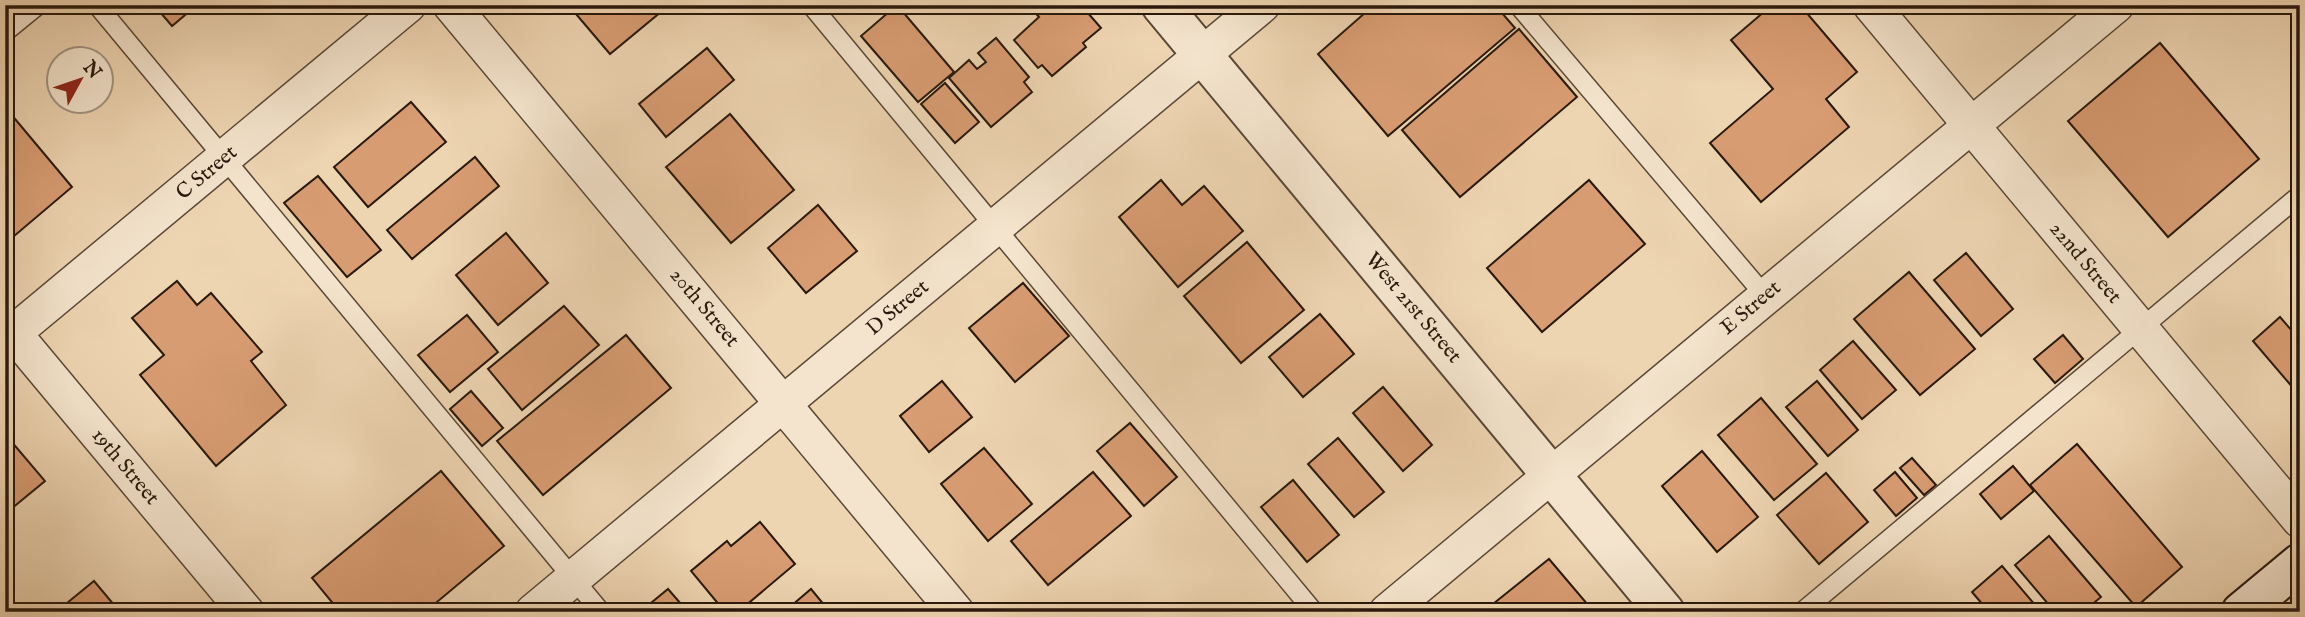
<svg xmlns="http://www.w3.org/2000/svg" width="2305" height="617" viewBox="0 0 2305 617" font-family="'IM FELL English',serif">
	<rect width="100%" height="100%" fill="#eed5b2"/>
	<filter id="stains"><feTurbulence type="fractalNoise" baseFrequency=".00286" numOctaves="4"/><feColorMatrix values="0 0 0 0 .2 0 0 0 0 .09 0 0 0 0 .02 0 0 0 .5 -.17"/></filter>
	<radialGradient id="worn" r=".72"><stop offset=".6" stop-color="#630" stop-opacity="0"/><stop offset="1" stop-color="#630" stop-opacity=".3"/></radialGradient>
	<g fill="#d89c72" stroke="#29190c" stroke-width="2">
		<polygon points="154,5 197,5 172,26"/>
		<polygon points="586,5 657,5 662,11 610,54 576,14"/>
		<polygon points="897,5 954,72 918,102 861,36"/>
		<polygon points="1036,5 1081,5 1101,28 1083,43 1086,47 1052,76 1042,65 1038,68 1014,40 1039,17 1032,9"/>
		<polygon points="1374,5 1495,5 1515,28 1388,136 1318,54"/>
		<polygon points="1772,5 1800,5 1857,72 1826,99 1849,127 1761,202 1710,143 1773,89 1731,40"/>
		<polygon points="1519,29 1577,97 1460,197 1402,130"/>
		<polygon points="996,38 1029,77 1024,82 1032,92 991,127 949,78 969,60 977,69 986,62 978,53"/>
		<polygon points="2160,43 2259,159 2168,237 2068,121"/>
		<polygon points="707,48 734,80 666,137 639,104"/>
		<polygon points="945,83 979,122 955,143 921,104"/>
		<polygon points="411,102 446,142 368,207 334,167"/>
		<polygon points="5,107 72,187 13,237 5,229"/>
		<polygon points="730,114 794,190 731,243 666,167"/>
		<polygon points="475,157 499,186 412,259 387,230"/>
		<polygon points="318,176 381,250 347,277 284,203"/>
		<polygon points="1161,180 1182,205 1204,186 1243,231 1178,287 1119,217"/>
		<polygon points="1589,180 1645,244 1542,332 1487,268"/>
		<polygon points="818,205 857,251 806,293 768,248"/>
		<polygon points="506,233 548,283 498,325 456,275"/>
		<polygon points="1247,242 1304,310 1241,363 1184,296"/>
		<polygon points="1966,253 2013,309 1981,336 1934,280"/>
		<polygon points="1909,272 1975,349 1920,395 1854,319"/>
		<polygon points="177,281 197,305 211,293 262,352 251,361 286,405 216,466 140,375 164,355 132,318"/>
		<polygon points="1023,283 1069,336 1015,382 969,328"/>
		<polygon points="564,306 599,345 522,410 488,369"/>
		<polygon points="1320,314 1354,354 1303,397 1269,357"/>
		<polygon points="467,315 498,352 450,392 418,355"/>
		<polygon points="2280,317 2300,340 2300,396 2253,341"/>
		<polygon points="626,335 671,388 543,495 497,441"/>
		<polygon points="2063,335 2083,359 2055,383 2034,359"/>
		<polygon points="1853,341 1896,390 1862,419 1820,370"/>
		<polygon points="942,381 972,417 929,452 900,416"/>
		<polygon points="1817,381 1858,430 1828,456 1786,407"/>
		<polygon points="1383,387 1432,445 1403,471 1353,413"/>
		<polygon points="471,391 503,428 482,446 450,409"/>
		<polygon points="1761,398 1817,464 1774,500 1718,435"/>
		<polygon points="1130,423 1177,477 1144,506 1097,451"/>
		<polygon points="5,434 45,481 5,514"/>
		<polygon points="1338,438 1384,492 1354,517 1308,464"/>
		<polygon points="2077,444 2182,567 2136,607 2030,485"/>
		<polygon points="984,448 1032,504 988,541 941,484"/>
		<polygon points="1702,451 1758,517 1717,552 1662,486"/>
		<polygon points="1912,458 1936,485 1924,495 1900,468"/>
		<polygon points="2013,466 2034,491 2001,519 1980,494"/>
		<polygon points="441,471 504,546 425,612 340,612 312,578"/>
		<polygon points="1093,472 1131,516 1048,585 1011,541"/>
		<polygon points="1895,472 1917,498 1896,516 1874,490"/>
		<polygon points="1826,473 1868,522 1819,564 1777,515"/>
		<polygon points="1293,480 1339,535 1307,562 1261,507"/>
		<polygon points="760,522 795,564 738,612 725,612 691,571 727,541 731,546"/>
		<polygon points="2049,536 2101,597 2083,612 2055,612 2015,565"/>
		<polygon points="1549,559 1594,612 1483,612"/>
		<polygon points="2002,566 2041,612 1989,612 1972,592"/>
		<polygon points="94,581 120,612 56,612"/>
		<polygon points="668,589 688,612 640,612"/>
		<polygon points="811,589 830,612 784,612"/>
	</g>
	<g fill="none" stroke-linecap="round" stroke-linejoin="round">
		<defs>
			<g id="service">
				<polyline points="97,5 601,612"/>
				<polyline points="811,5 1314,612"/>
				<polyline points="1518,5 1766,297"/>
				<polyline points="5,32 38,5"/>
				<polyline points="1802,612 2300,195"/>
			</g>
			<g id="minor">
				<polyline points="451,5 956,612"/>
				<polyline points="1871,5 2300,520"/>
				<polyline points="5,323 246,612"/>
				<polyline points="5,340 408,5"/>
				<polyline points="533,612 1262,5"/>
				<polyline points="1387,612 2116,5"/>
			</g>
			<polyline id="tertiary" points="1161,5 1665,612"/>
			<polyline id="secondary" points="2241,612 2300,563"/>
		</defs>
		<use href="#service" stroke="#5a4836" stroke-width="21"/>
		<use href="#minor" stroke="#5a4836" stroke-width="38"/>
		<use href="#tertiary" stroke="#5a4836" stroke-width="42"/>
		<use href="#secondary" stroke="#29190c" stroke-width="42"/>
		<use href="#service" stroke="#f4e4cd" stroke-width="18"/>
		<use href="#minor" stroke="#f4e4cd" stroke-width="35"/>
		<use href="#tertiary" stroke="#f4e4cd" stroke-width="38"/>
		<use href="#secondary" stroke="#f4e4cd" stroke-width="38"/>
	</g>
	<g text-anchor="middle" dominant-baseline="central" stroke-width="7" stroke-linejoin="round" paint-order="stroke">
		<g font-size="21" fill="#29190c" stroke="#f4e4cd">
			<text transform="translate(207 173) rotate(-40)">C Street</text>
			<text transform="translate(2085 263) rotate(50)">22nd Street</text>
			<text transform="translate(704 308) rotate(50)">20th Street</text>
			<text transform="translate(898 308) rotate(-40)">D Street</text>
			<text transform="translate(1413 308) rotate(50)">West 21st Street</text>
			<text transform="translate(1751 308) rotate(-40)">E Street</text>
			<text transform="translate(125 467) rotate(50)">19th Street</text>
		</g>
	</g>
	<rect width="2305" height="617" fill="none" stroke="#eed5b2" stroke-width="28"/>
	<rect x="7" y="7" width="2291" height="603" fill="none" stroke="#29190c" stroke-width="3.5"/>
	<rect x="14" y="14" width="2277" height="589" fill="none" stroke="#29190c" stroke-width="2"/>
	<g transform="translate(80 80) rotate(50)"><circle r="33" fill="#f4e4cd" stroke="#a39380" stroke-width="2"/>
	<path d="M0-5L12 26L0 18L-12 26Z" fill="#8f2418"/>
	<text y="-10" font-size="19" font-weight="bold" text-anchor="middle" fill="#29190c">N</text>
	</g>
	<rect width="100%" height="100%" filter="url(#stains)"/>
	<rect width="100%" height="100%" fill="url(#worn)"/>
</svg>
